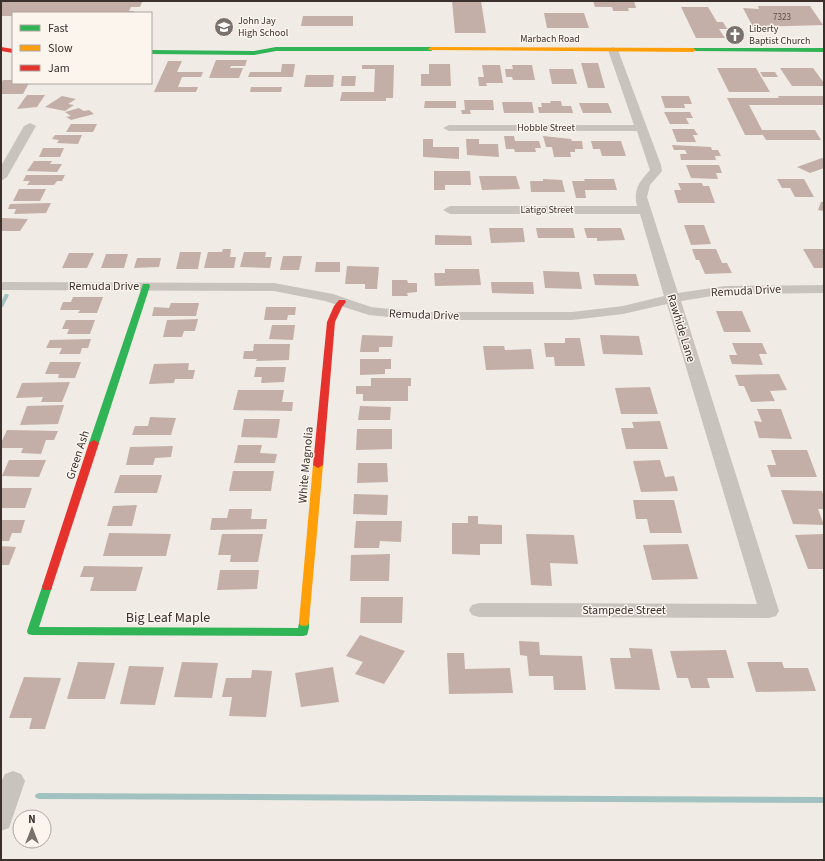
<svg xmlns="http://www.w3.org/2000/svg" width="825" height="861" viewBox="0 0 825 861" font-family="'Source Sans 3',sans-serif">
	<rect width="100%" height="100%" fill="#f0ebe5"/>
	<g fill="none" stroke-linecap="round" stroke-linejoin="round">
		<g fill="#a1c2c1" fill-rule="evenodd">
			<polygon points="5,294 7,294 9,295 3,307 1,308 1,302"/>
			<polygon points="39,793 824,797 824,803 39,799 36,798 35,796 36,794"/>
		</g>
	</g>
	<g fill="#c3afa7">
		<polygon points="1,1 135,1 134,2 142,2 140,7 131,7 129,11 134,11 133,13 13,13 13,16 1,16"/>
		<polygon points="452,1 481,1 486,33 455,33"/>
		<polygon points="593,1 634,1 636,8 628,8 629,11 613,11 612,7 595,7"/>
		<polygon points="758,6 810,6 823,25 753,27 743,8 759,9"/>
		<polygon points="681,7 708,7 717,22 723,22 727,29 719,29 725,38 696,38"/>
		<polygon points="544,13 584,13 589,28 547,28"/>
		<polygon points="303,16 353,16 353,26 301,26"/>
		<polygon points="216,60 247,60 245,66 231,66 230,68 243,68 239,78 209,78"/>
		<polygon points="168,61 182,61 177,72 203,72 201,77 182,77 178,87 198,87 196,92 154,92"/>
		<polygon points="581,63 598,63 605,88 588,88"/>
		<polygon points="282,64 295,64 293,77 248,77 250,72 281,72"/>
		<polygon points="429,64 450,64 451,86 421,86 421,74 429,74"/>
		<polygon points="362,65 394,65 393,98 386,98 386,101 340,101 342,92 374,92 375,69 362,69"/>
		<polygon points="482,65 500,65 503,83 486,83 487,86 479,86 478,77 484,77"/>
		<polygon points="512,65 532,65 535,80 513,80 512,77 506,77 505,69 513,69"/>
		<polygon points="717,68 756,68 770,92 729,92"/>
		<polygon points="780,68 813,68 824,83 824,86 792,86"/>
		<polygon points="549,69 573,69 577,84 552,84"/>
		<polygon points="760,72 775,72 778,77 763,77"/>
		<polygon points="306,75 334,75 333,87 304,87"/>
		<polygon points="342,76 356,76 355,86 341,86"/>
		<polygon points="3,80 13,80 13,83 29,83 23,94 1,94 1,83"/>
		<polygon points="251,87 282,87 281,92 250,92"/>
		<polygon points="27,95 45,95 37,107 17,109"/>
		<polygon points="62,96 76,99 68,104 74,105 65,111 45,107"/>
		<polygon points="661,96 689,96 692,104 684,104 685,108 665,108"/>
		<polygon points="778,96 824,96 824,105 749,105 762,130 815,130 821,140 766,140 763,135 745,135 727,98 779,98"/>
		<polygon points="464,100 493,100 494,110 470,110 471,114 462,114 461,110 465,110"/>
		<polygon points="425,101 456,101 456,108 424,108"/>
		<polygon points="550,101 561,101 562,106 571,106 573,113 539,113 538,107 542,107 541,103 551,103"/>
		<polygon points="502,102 532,102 534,113 504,113"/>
		<polygon points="579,103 608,103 612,113 583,113"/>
		<polygon points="79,108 84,111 89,110 94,114 71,120 66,117 71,116 65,112"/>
		<polygon points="664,112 690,112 693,118 686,118 689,124 670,124"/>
		<polygon points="71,124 97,124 93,132 66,132"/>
		<polygon points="672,129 694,129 698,135 693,135 696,142 677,142"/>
		<polygon points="55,135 82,135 78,144 57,143 59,140 52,139"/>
		<polygon points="504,136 514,136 515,141 539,141 541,148 535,148 536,152 515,152 514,149 506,149"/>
		<polygon points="543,136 571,139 572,141 582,141 583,149 575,149 575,152 570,152 571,157 554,157 552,147 546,147"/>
		<polygon points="423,139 433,139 433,147 459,147 459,159 423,157"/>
		<polygon points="466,139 479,139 479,144 498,144 499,157 467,155"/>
		<polygon points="591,141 621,141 626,156 602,156 600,149 593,149"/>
		<polygon points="672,145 711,147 712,150 718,150 721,156 715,156 716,160 681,160 680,154 687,154 685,150 674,150"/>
		<polygon points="43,148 64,148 60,157 39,157"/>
		<polygon points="822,158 824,159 824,168 810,173 797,167"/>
		<polygon points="34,161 52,161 50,164 62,164 57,172 27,171"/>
		<polygon points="686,165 719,165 722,173 716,173 718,179 691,178"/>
		<polygon points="434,171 470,171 471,185 445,185 445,190 434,190"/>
		<polygon points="26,175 65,175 62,181 57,181 54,185 27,185 30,181 23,181"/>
		<polygon points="479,176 516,176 520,189 482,190"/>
		<polygon points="543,179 562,180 565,192 531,192 530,181 543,181"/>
		<polygon points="584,179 614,179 617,190 585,190 586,198 576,198 572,181 585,181"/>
		<polygon points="777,179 804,179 814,197 795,197 790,188 782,188"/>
		<polygon points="678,183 702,183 703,186 709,186 715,203 678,203 674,190 681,190"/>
		<polygon points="19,189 46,189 40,201 13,201"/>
		<polygon points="821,202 824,202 824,211 818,210"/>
		<polygon points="51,203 46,213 14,214 16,209 8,209 10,204"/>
		<polygon points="2,218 28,219 20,231 1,231"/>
		<polygon points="684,225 704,225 711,244 691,245"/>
		<polygon points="489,228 523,228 525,242 491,243"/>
		<polygon points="536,228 573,228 575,238 538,238"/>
		<polygon points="584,228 621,228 625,240 597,241 597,238 587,238"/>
		<polygon points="435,235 471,236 472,245 435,245"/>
		<polygon points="223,249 231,249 230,257 236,257 234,268 204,268 208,252 222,252"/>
		<polygon points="692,249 716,249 722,263 727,263 732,273 705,274 699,260 696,260"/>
		<polygon points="803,249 824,249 824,268 814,268"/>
		<polygon points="180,252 201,252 198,269 176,269"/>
		<polygon points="244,252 266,252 265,257 272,257 270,268 240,267"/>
		<polygon points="69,253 94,253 87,268 62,268"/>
		<polygon points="106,254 128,254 124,268 101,268"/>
		<polygon points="283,256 302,256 299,270 280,270"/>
		<polygon points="137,258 161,258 159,267 134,268"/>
		<polygon points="316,262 340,262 340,272 315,272"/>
		<polygon points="347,266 379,267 377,289 365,289 365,284 345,284"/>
		<polygon points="445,269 479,269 481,285 435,286 434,273 445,273"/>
		<polygon points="543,271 579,272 582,289 545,288"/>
		<polygon points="593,274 636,274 639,286 595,285"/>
		<polygon points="392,280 407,280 408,283 417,283 417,292 407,293 408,296 392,296"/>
		<polygon points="491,282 533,282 534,294 492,293"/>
		<polygon points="73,297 103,297 97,313 78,313 80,310 60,310 63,302 71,302"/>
		<polygon points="171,303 199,303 196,316 152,316 154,307 169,308"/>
		<polygon points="266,307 296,307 295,315 288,315 287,320 264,320"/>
		<polygon points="716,311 742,311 751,332 724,332"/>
		<polygon points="198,319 195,331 184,331 182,337 163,337 167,320"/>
		<polygon points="66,320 95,320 90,334 67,334 69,329 62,329"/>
		<polygon points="272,325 295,325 293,340 269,339"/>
		<polygon points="362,335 393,336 392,347 379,347 379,352 360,352"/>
		<polygon points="600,335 639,336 643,355 603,354"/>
		<polygon points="565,338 580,338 585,366 555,366 554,357 546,357 544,343 565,343"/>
		<polygon points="91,339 88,348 82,348 80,354 59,354 62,348 46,348 50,340"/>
		<polygon points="732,343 762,343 767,354 759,354 763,365 732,364 729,355 737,355"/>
		<polygon points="254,344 290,344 289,360 256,361 257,359 243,359 244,351 253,351"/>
		<polygon points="483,346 504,346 505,350 531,349 534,369 486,370"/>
		<polygon points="360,359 391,359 391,369 385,369 385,374 360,375"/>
		<polygon points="50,362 81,362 75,378 58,378 59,374 45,374"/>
		<polygon points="189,363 188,370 195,370 193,379 175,379 174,383 149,384 154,364"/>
		<polygon points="256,367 286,367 284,382 261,383 262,377 254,377"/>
		<polygon points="779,374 787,390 770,391 775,401 751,402 744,386 739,386 735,375"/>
		<polygon points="371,378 411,378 411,386 408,386 408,401 363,401 363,394 356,394 356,386 371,386"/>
		<polygon points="70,382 62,402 41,402 43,397 16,398 22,383"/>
		<polygon points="650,387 658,414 621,414 615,388"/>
		<polygon points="238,390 284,390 282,402 293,402 292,411 233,410"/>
		<polygon points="64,405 58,424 20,425 27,406"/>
		<polygon points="360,406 391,407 390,420 358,420"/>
		<polygon points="757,409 781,409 792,439 759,438 754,421 762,422"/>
		<polygon points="150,417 176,418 171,435 132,435 135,426 148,426"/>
		<polygon points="244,419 280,419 277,438 241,437"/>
		<polygon points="660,421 668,449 626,449 621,428 634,428 632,422"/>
		<polygon points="357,429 392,429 392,449 356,450"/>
		<polygon points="7,430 58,431 54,440 46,440 41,454 21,453 23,448 1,448 1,443"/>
		<polygon points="238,445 262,445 260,453 277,454 275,463 234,463"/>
		<polygon points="173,446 171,457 155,458 153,465 126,465 130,447"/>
		<polygon points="771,450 807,450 817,477 771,477 767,465 776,465"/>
		<polygon points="9,460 46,460 39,477 2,476"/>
		<polygon points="660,460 665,477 674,476 678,491 641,492 633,461"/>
		<polygon points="358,463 387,463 388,482 357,483"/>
		<polygon points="233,471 274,471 271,491 229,491"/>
		<polygon points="120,475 162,475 157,493 114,493"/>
		<polygon points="1,488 32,488 25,508 1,508"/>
		<polygon points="781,490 822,491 824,497 824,509 818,509 824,525 793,524"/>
		<polygon points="354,494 388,495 387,515 353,514"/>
		<polygon points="633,500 674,500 682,533 650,533 647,519 636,519"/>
		<polygon points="137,505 132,526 107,526 113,506"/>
		<polygon points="229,509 252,509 251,519 267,519 266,529 210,530 212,518 227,518"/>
		<polygon points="468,516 478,516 478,524 502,525 502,544 480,544 480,555 452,554 452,523 468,523"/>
		<polygon points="1,520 25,520 21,533 12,533 9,541 1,541"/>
		<polygon points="356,521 402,521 401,542 380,541 379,548 354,548"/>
		<polygon points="109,533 171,534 166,556 103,556"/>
		<polygon points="222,534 263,534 258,562 230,562 231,555 218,555"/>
		<polygon points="526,534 574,535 578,564 550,563 552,586 531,585"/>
		<polygon points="824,534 824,569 808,569 795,535"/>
		<polygon points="688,544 698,579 652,580 643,545"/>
		<polygon points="1,546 16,547 9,565 1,565"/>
		<polygon points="390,554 389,581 350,581 351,555"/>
		<polygon points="84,566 143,567 136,591 90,591 94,577 80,577"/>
		<polygon points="220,570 259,570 257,589 217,590"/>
		<polygon points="361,597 403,597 402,623 360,623"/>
		<polygon points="360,635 405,651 384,684 355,674 363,662 346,656"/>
		<polygon points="519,641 539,642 540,655 582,656 586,690 554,690 553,676 529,676 527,656 520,655"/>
		<polygon points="629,648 652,649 660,690 615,689 610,658 631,658"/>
		<polygon points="726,650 734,678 707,678 710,688 691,688 688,678 677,678 670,651"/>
		<polygon points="447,653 464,653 465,669 510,668 513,693 449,694"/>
		<polygon points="78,662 115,663 105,699 67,699"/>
		<polygon points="182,662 218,663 212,698 174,697"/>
		<polygon points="747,662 782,662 784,668 808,668 816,691 756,692"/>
		<polygon points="129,666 164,667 155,705 120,704"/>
		<polygon points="333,667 339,702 301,707 295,673"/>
		<polygon points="252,670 272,671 266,717 229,716 232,697 222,697 226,678 251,678"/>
		<polygon points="24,677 61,678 45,729 29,729 32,718 9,718"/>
	</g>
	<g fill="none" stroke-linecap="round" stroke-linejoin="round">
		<g fill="#c9c3be" fill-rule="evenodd">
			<path d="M613,47L618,50L661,165L662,171L650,185L647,197L678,293L725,286L824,285V293L725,294L681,301L779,611L776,616L769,618L479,617L472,615L469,610L472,605L479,603L757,604L667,304L623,314L572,320H418L369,315L325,301L274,291L1,290V282L274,283L333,294L371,307L418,312H572L623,306L664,296L640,214H450L443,210L450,206H637C633,190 639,182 650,170L637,131H449L443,128L449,125H634L608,50Z"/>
			<polygon points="30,123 36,126 7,177 1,181 1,166 24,126"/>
			<polygon points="13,771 21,774 25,781 9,828 1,831 1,782 5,774"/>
		</g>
		<g fill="#30b455" fill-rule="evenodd">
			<polygon points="276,47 431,47 434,49 431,51 276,51 254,55 151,54 151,50 254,51"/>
			<polygon points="693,48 824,48 824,52 691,51 690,50"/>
			<polygon points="143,284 149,284 150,286 99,443 94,446 91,445 89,443"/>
			<path d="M47,583L51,584L52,587L39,627L298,628L300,619L304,618L308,619C310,624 309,630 307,635L303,636L32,635L28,634L27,631L42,587L43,584Z"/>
		</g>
		<g fill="#ff9f0a" fill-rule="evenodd">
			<polygon points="431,47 693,48 696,50 693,52 429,50 428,49"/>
			<polygon points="318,462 323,465 309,622 308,625 304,626 300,625 299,622 313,465"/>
		</g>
		<g fill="#e5322d" fill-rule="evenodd">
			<polygon points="1,47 13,49 13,53 1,51"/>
			<polygon points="339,300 345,300 346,302 342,307 335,322 323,465 318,468 313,465 327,322 334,306"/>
			<polygon points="94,440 99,443 52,587 51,590 43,590 42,587 89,443"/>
		</g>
	</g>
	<defs>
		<symbol id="school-disc" viewBox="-11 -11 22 22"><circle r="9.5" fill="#7a716c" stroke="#fbf5ee"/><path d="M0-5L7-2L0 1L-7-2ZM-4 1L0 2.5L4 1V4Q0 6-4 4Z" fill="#fff"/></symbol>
		<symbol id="church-disc" viewBox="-11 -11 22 22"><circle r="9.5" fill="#7a716c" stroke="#fbf5ee"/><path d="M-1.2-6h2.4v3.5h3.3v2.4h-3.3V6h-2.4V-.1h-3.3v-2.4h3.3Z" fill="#fff"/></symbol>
	</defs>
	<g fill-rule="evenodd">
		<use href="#school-disc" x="213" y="16" width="22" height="22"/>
		<use href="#church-disc" x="724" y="24" width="22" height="22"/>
	</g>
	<g text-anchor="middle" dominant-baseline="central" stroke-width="3" stroke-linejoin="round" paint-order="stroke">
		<g font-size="9" fill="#5d504a">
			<text x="782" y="17">7323</text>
		</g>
		<g font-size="10" fill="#3b302b" stroke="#fbf5ee" text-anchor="start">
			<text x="238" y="21">John Jay<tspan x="238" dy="12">High School</tspan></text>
			<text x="749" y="29">Liberty<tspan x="749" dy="12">Baptist Church</tspan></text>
		</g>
		<g font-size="10" fill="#3b302b" stroke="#fbf5ee">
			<text x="550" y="39">Marbach Road</text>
			<text x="546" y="128">Hobble Street</text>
			<text x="547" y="210">Latigo Street</text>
		</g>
		<g font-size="12" fill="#3b302b" stroke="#fbf5ee">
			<text x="104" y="286">Remuda Drive</text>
			<text transform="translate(746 291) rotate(-3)">Remuda Drive</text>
			<text transform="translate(424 315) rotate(2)">Remuda Drive</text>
			<text transform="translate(681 328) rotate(73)">Rawhide Lane</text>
			<text transform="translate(78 455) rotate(-72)">Green Ash</text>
			<text transform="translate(306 465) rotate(-85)">White Magnolia</text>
			<text x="624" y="610">Stampede Street</text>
		</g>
		<g font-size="14" fill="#3b302b" stroke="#fbf5ee">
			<text x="168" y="618">Big Leaf Maple</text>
		</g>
	</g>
	<rect width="825" height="861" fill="none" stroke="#3b302b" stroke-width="4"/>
	<rect x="12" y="12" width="140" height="72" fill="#fbf5ee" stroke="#aea6a0"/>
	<rect x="20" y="25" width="20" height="6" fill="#30b455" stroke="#aea6a0"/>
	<text x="48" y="32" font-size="12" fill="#3b302b">Fast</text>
	<rect x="20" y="45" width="20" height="6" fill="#ff9f0a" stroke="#aea6a0"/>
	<text x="48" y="52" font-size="12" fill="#3b302b">Slow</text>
	<rect x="20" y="65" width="20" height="6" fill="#e5322d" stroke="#aea6a0"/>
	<text x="48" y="72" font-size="12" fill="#3b302b">Jam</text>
	<g transform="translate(32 829)"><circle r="19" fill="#fbf5ee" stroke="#aea6a0"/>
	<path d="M0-3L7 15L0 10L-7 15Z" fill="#7a716c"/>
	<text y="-6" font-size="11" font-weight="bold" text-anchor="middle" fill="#3b302b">N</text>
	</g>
</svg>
